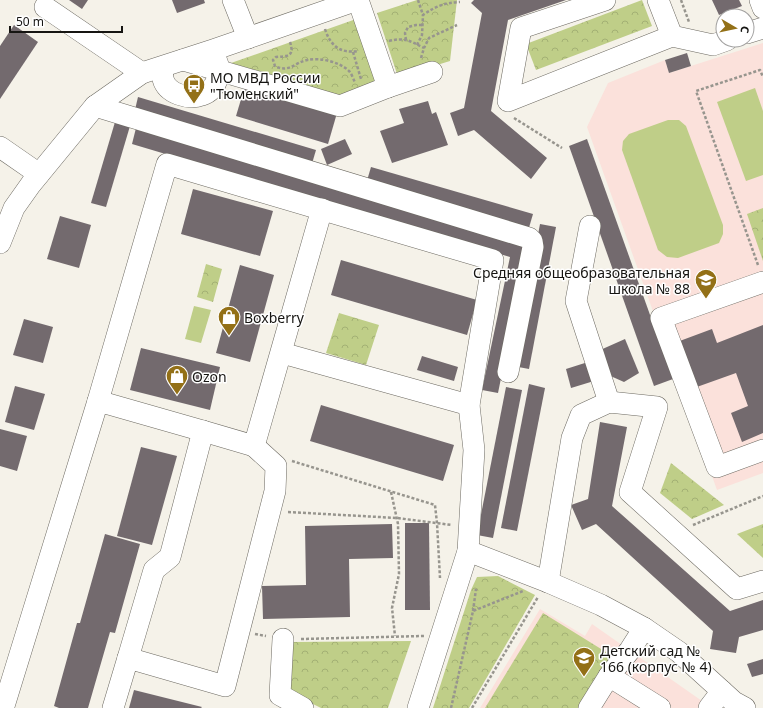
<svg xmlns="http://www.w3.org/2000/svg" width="763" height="708" viewBox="0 0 763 708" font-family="'Noto Sans',sans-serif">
<defs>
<pattern id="park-crowns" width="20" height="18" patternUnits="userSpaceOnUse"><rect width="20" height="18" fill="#bfce88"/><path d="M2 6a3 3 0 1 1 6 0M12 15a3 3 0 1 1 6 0" fill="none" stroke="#a3b074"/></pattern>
</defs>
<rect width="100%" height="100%" fill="#f5f2e9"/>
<g fill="#fbe1db">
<path d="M763 43V473L717 490 587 127 608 83 665 60 669 73Z"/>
<path d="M540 609 585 636 592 624 712 708H480Z"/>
</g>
<g fill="#bfce88">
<path d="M755 88 763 111V175L746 181 717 102Z"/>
<path d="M668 120H679L686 126 723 225V234L719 243 678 258 667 257 658 250 622 150 623 141 629 134Z"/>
<path d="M194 306 211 310 201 343 185 339Z"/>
</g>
<g fill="url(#park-crowns)">
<path d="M417 0H457L450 61 398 77 377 13Z"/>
<path d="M642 0 652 26 536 70 526 44Z"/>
<path d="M359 18 381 84 341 96 231 63Z"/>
<path d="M763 208V261L747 214Z"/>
<path d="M206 264 222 269 213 302 197 297Z"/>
<path d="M339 313 379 325 366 365 326 353Z"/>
<path d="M671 463 724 505 692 519 660 493Z"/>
<path d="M763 524V558L737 534Z"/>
<path d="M498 576 535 595 469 708H433L471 590 477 577Z"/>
<path d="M543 613 614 657 583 708H485Z"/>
<path d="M411 641 388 708H321L285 690 291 642Z"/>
</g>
<g fill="#736a6e">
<path d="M69 0H88L82 9Z"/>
<path d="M172 0H204L205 3 177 13Z"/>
<path d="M474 0H566L508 20 491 111 547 158 531 179 474 130 458 136 450 113 464 108 482 13 471 3Z"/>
<path d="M712 0H739L742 6 719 15Z"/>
<path d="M14 25 38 42 0 99V46Z"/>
<path d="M687 53 691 66 669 73 665 60Z"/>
<path d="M245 86 337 113 328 144 236 116Z"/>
<path d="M138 97 316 150 311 167 134 114Z"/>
<path d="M428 101 432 114 436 112 448 145 392 163 380 131 404 123 399 109Z"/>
<path d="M115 122 130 126 106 207 91 203Z"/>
<path d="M136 128 528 245 498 393 482 390 510 257 132 144Z"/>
<path d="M345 139 352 154 327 165 321 149Z"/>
<path d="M587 139 673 379 654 386 569 146Z"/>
<path d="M371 167 533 214 528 231 366 184Z"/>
<path d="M193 189 273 211 260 256 181 234Z"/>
<path d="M60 216 91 225 79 268 47 259Z"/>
<path d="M540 224 556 227 529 369 513 366Z"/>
<path d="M341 260 477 300 467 335 331 295Z"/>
<path d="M240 265 274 275 250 362 216 353Z"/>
<path d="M24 319 53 327 43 363 13 355Z"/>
<path d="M763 325V433L742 442 731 413 748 406 736 373 694 388 677 342 712 329 717 343Z"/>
<path d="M625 339 639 373 624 382 606 374 598 351Z"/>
<path d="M141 348 220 367 210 410 130 390Z"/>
<path d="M422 356 458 367 454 381 417 370Z"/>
<path d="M588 362 594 381 571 388 566 369Z"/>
<path d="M529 384 545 388 517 531 501 528Z"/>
<path d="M15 386 45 394 34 430 5 422Z"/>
<path d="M506 387 522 390 493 538 477 535Z"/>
<path d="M321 405 454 445 443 481 310 441Z"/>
<path d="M600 422 627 427 612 506 730 611 763 600V630L739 637 736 653 710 649 713 631 596 524 582 530 571 505 588 499Z"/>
<path d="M0 429 27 436 17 471 0 466Z"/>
<path d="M141 447 177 456 152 545 117 536Z"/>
<path d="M405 523H429L430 610H405Z"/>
<path d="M392 524 393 558 349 559 350 617 263 619 262 586 306 585 305 526Z"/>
<path d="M105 534 140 544 115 633 110 632 88 708H59L54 706 77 623H80Z"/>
<path d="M763 659V674L752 677 747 664Z"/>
<path d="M134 690 202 707 201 708H129Z"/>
</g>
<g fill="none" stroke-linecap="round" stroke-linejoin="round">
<g stroke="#6d6a62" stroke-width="22">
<g id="minor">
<path d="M233 0 248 38"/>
<path d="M358 0 388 87 432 72"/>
<path d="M605 0 521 28 508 101 672 36 713 45 727 40"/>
<path d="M658 0 672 36"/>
<path d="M760 0 763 8"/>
<path d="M45 7 142 73"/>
<path d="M747 33 763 28"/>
<path d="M183 60 340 106 388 87"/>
<path d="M163 67C163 70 162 76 163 79 167 94 189 100 202 95 217 90 222 72 216 59"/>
<path d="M95 106 529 238 532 241 533 247 508 372"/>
<path d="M0 147 39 174"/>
<path d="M590 226 576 301 609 402"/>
<path d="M0 243 14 208 31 184 95 106 142 73 213 50 357 0"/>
<path d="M763 282 661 318 717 467 763 450"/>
<path d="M282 353 469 405"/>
<path d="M98 401 167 164 493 260 469 405 474 450 468 551 418 708"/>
<path d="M468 551 548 582 601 605 644 628 679 652 734 702 745 708"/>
<path d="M548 582 572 438 581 415 609 402 657 407 630 492 737 589 763 581"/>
<path d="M283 639 280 695 303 708"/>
<path d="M128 658 154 570 170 557 203 431 254 446 322 209"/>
<path d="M609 676 630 650 644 628"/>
<path d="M4 706 98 401 203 431"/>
<path d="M113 708 128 658 225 686 275 491 276 466 254 446"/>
<path d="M589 708 609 676 660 708"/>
<path d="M709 708 722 691"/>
</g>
</g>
<g stroke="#97958e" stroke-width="2.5" stroke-dasharray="3 2" stroke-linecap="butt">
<path d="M418 0 423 15"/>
<path d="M681 0 689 22"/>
<path d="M325 29C330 45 340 54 358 51"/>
<path d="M406 40 405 33 408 27 416 25H422"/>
<path d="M389 41C405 37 410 41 424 48"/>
<path d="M290 42C295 57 287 56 276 57L273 60 275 66C289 73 294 63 307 60 319 57 340 62 349 71 352 74 353 79 355 82"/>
<path d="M417 45 422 35 423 15C436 6 444 3 460 2"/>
<path d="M353 52 361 79"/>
<path d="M421 58 424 48 429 38 457 25"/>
<path d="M514 118 562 148"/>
<path d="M758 265 696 91 760 70 763 77"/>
<path d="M292 461 435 505 437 523 440 578"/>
<path d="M391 492 398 524 399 574 392 608 395 636"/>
<path d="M288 512 397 518 452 525"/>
<path d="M693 525 763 496"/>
<path d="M473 611 476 589"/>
<path d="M255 634 266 636"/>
<path d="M301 639 424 636"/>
<path d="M451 708 473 611 523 591"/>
<path d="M472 708 538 597"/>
</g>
<use href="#minor" stroke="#fff" stroke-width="21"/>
</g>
<defs>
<g id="bus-pin" transform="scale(1.15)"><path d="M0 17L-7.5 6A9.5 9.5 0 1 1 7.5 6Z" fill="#937017" stroke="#fff"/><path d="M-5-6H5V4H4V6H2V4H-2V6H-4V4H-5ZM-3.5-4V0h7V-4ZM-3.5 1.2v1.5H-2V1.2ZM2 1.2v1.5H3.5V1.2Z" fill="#fff"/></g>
<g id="school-pin" transform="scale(1.15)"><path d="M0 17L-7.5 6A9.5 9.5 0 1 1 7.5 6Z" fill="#937017" stroke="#fff"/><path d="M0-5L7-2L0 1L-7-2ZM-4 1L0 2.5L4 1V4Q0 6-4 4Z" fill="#fff"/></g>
<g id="shop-pin" transform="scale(1.15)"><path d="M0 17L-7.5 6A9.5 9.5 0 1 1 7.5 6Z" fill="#937017" stroke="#fff"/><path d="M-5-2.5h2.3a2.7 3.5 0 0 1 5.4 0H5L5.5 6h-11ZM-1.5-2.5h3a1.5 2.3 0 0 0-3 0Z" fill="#fff"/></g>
</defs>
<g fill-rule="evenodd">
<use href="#bus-pin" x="194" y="85"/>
<use href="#school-pin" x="706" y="280"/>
<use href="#shop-pin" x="229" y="317"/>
<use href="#shop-pin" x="177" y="376"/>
<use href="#school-pin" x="584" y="658"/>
</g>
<g text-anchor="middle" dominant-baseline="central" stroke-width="3" stroke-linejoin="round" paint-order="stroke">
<g font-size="14" fill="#161512" stroke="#fff" text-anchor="start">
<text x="210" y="77">МО МВД России<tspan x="210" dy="16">"Тюменский"</tspan></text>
<text x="690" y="272" text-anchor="end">Средняя общеобразовательная<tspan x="690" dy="16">школа № 88</tspan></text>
<text x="244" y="317">Boxberry</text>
<text x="192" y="376">Ozon</text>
<text x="600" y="650">Детский сад №<tspan x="600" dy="16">166 (корпус № 4)</tspan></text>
</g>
</g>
<g transform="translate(735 28) rotate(99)"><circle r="19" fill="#ffffff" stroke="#a2a1a0"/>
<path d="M0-3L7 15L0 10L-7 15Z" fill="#937017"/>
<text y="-6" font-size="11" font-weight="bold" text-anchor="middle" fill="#161512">С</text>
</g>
<path d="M10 26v6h112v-6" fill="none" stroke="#161512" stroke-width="2"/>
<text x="16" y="26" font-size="12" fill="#161512" stroke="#ffffff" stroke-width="3" paint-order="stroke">50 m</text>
</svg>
